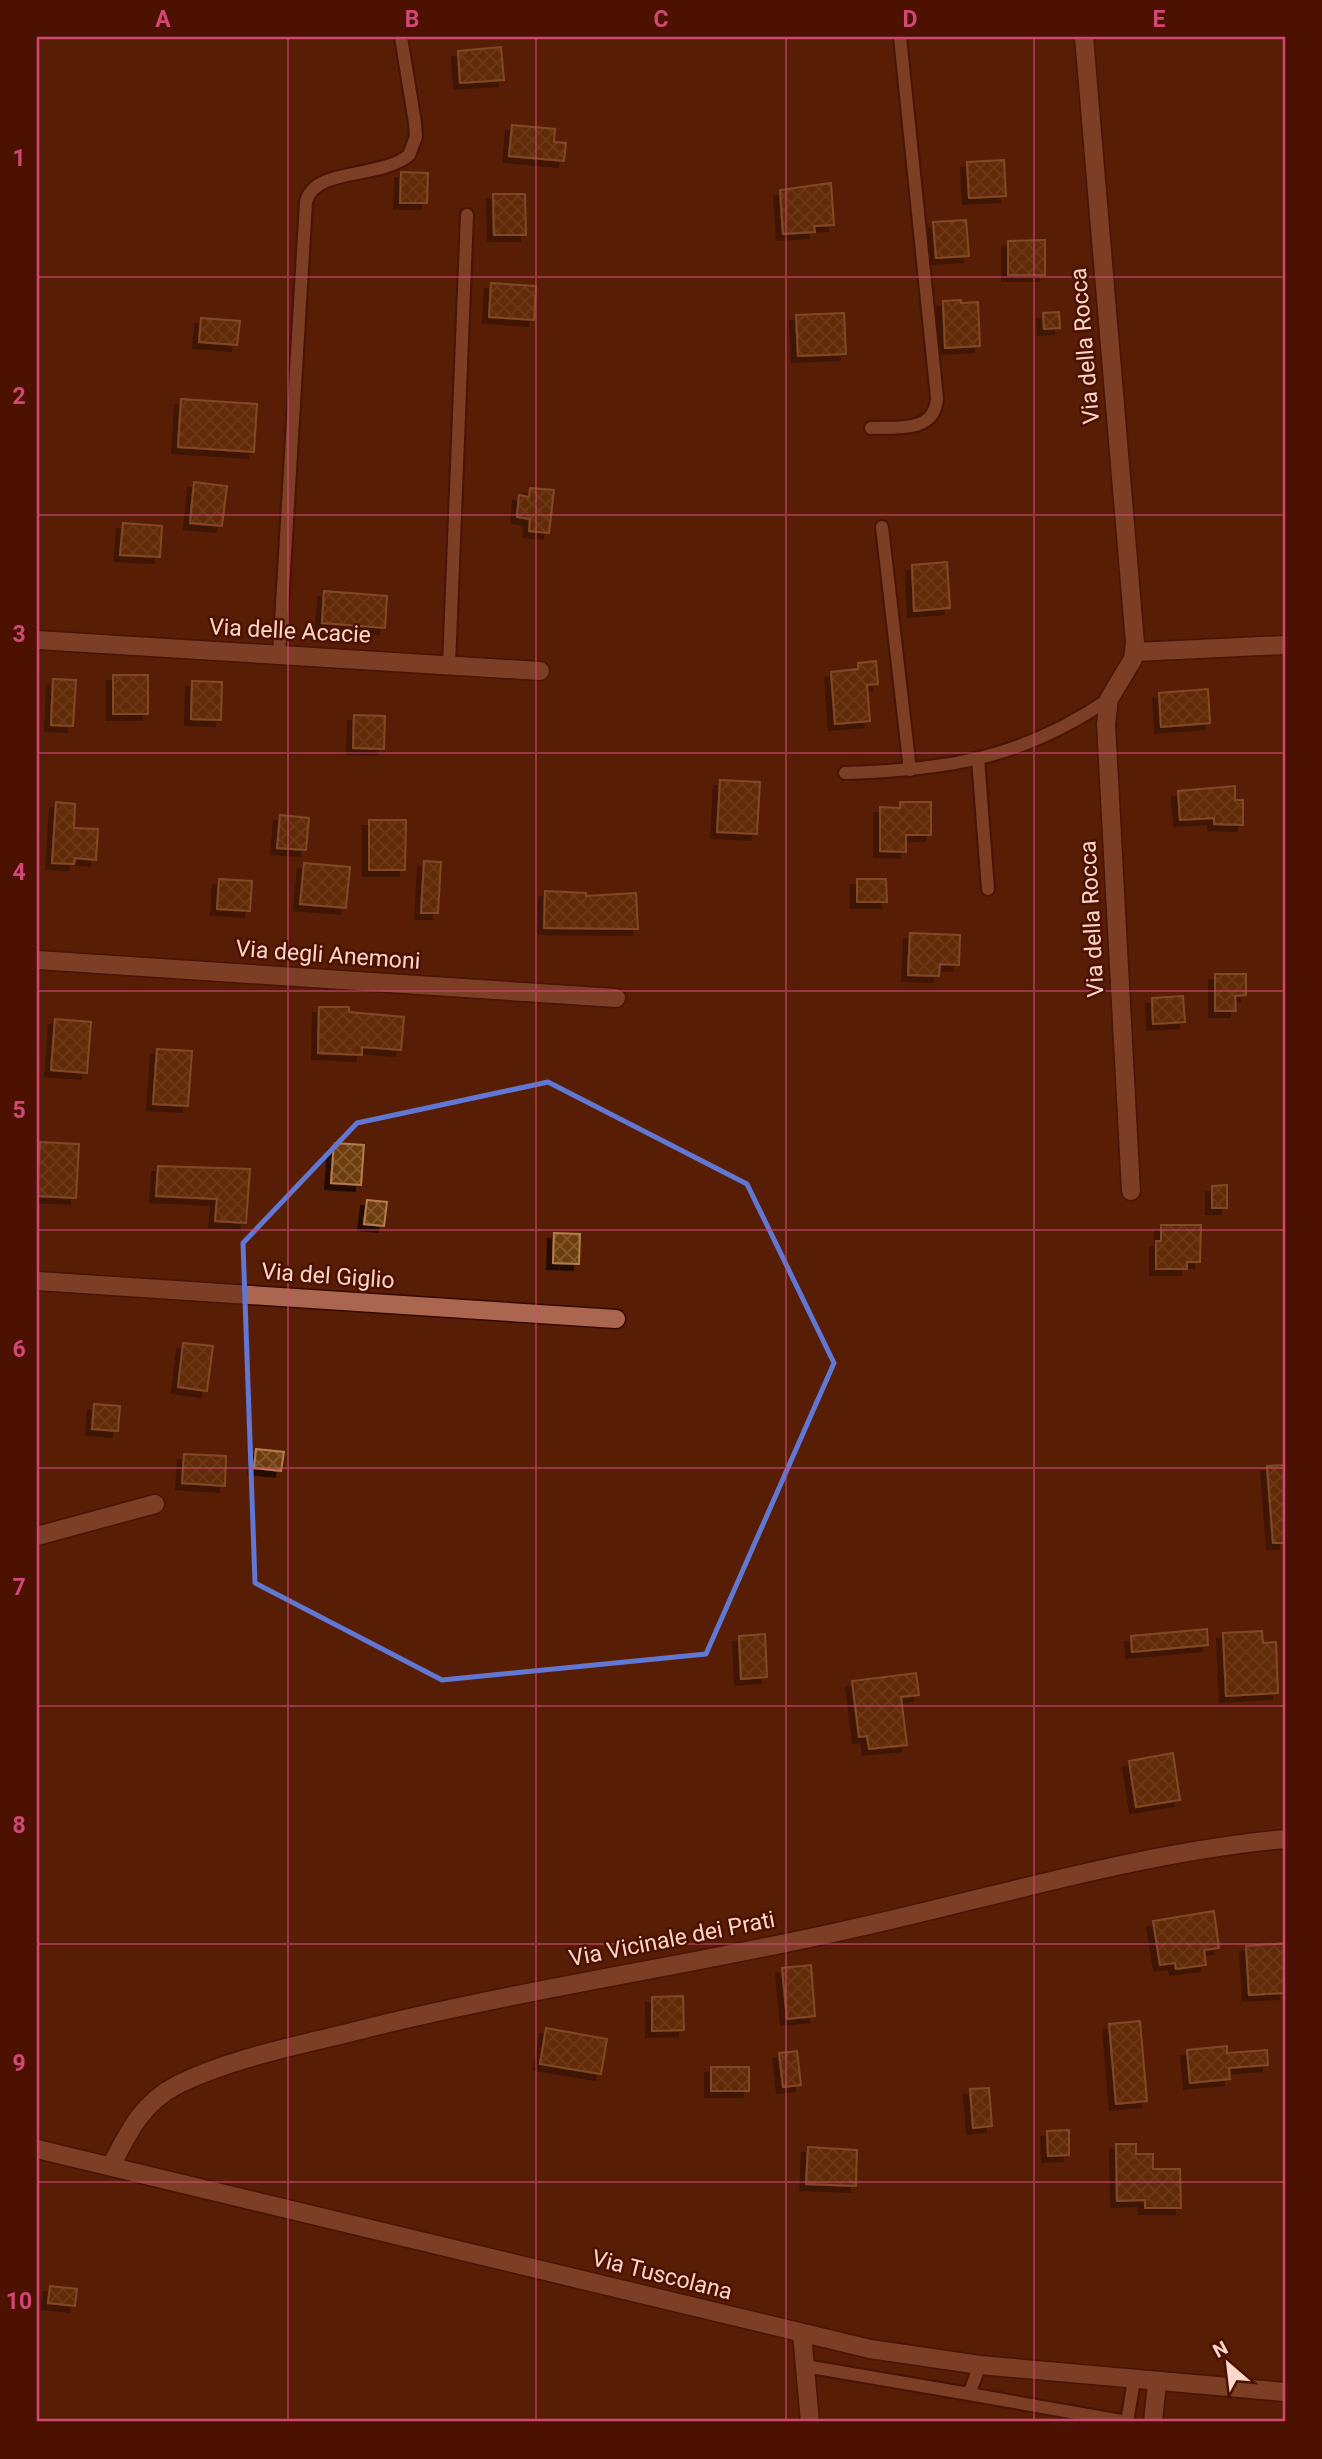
<svg xmlns="http://www.w3.org/2000/svg" width="1322" height="2459" viewBox="0 0 1322 2459" font-family="Roboto,sans-serif">
<defs>
<pattern id="building-cross-hatch" width="8" height="8" patternUnits="userSpaceOnUse" patternTransform="scale(1.75)"><rect width="8" height="8" fill="#6e3e0d"/><path d="M0 0l8 8M0 8l8-8" fill="none" stroke="#84592f"/></pattern>
<filter id="shadow"><feDropShadow dx="-6" dy="6" stdDeviation="0" flood-color="#0009"/></filter>
</defs>
<rect width="100%" height="100%" fill="#581d05"/>
<g fill="url(#building-cross-hatch)" stroke="#b57d4f" stroke-width="2" filter="url(#shadow)">
<path d="M501 47 504 80 460 83 458 51Z"/>
<path d="M512 125 555 129 554 142 566 143 564 161 509 156Z"/>
<path d="M1004 160 1006 196 969 198 967 162Z"/>
<path d="M401 172 428 173 427 203H400Z"/>
<path d="M831 183 834 225 814 226 815 232 783 234 780 190Z"/>
<path d="M493 194H525L526 235H494Z"/>
<path d="M966 220 969 256 936 258 933 222Z"/>
<path d="M1045 240V275H1008V241Z"/>
<path d="M491 283 536 286 534 320 489 317Z"/>
<path d="M961 300V303L978 302 980 346 945 348 943 301Z"/>
<path d="M1059 312 1060 328 1044 329 1043 313Z"/>
<path d="M844 313 846 354 798 356 796 315Z"/>
<path d="M201 318 240 321 237 345 199 342Z"/>
<path d="M181 399 257 404 254 452 178 447Z"/>
<path d="M194 482 227 486 222 526 190 523Z"/>
<path d="M530 488 554 490 549 533 529 531 530 519 517 517 519 495 529 497Z"/>
<path d="M123 523 162 526 160 557 120 555Z"/>
<path d="M947 562 950 608 914 611 912 565Z"/>
<path d="M324 591 387 596 385 628 322 623Z"/>
<path d="M876 661 878 684 867 685 870 721 835 724 831 672 858 669V663Z"/>
<rect x="113" y="675" width="35" height="39"/>
<path d="M53 679 76 680 73 726 51 725Z"/>
<path d="M192 681 222 682 221 720 191 719Z"/>
<path d="M1208 689 1210 723 1161 727 1159 693Z"/>
<path d="M354 715 385 716 384 749 353 748Z"/>
<path d="M720 780 760 782 757 834 717 832Z"/>
<path d="M1235 786V800H1243V825L1214 824V818L1180 820 1178 791Z"/>
<path d="M56 802 75 804 74 828 98 829 96 860 75 858 74 864 52 863Z"/>
<path d="M900 802H931V835H906V852L880 851V807L900 808Z"/>
<path d="M280 815 309 818 306 850 277 848Z"/>
<path d="M369 820H406L405 870H369Z"/>
<path d="M424 861 441 862 438 913H421Z"/>
<path d="M304 863 350 867 346 908 300 904Z"/>
<path d="M219 879 252 881 250 911 217 909Z"/>
<path d="M857 879H886L887 902H857Z"/>
<path d="M545 891 586 893V896L636 893 638 929 544 928Z"/>
<path d="M910 933 960 935 959 965 940 964 939 976 908 975Z"/>
<path d="M1215 974H1246V995L1235 996 1236 1011H1215Z"/>
<path d="M1183 996 1185 1022 1153 1024 1152 998Z"/>
<path d="M319 1007H349V1012L404 1017 401 1050 362 1047V1055L318 1053Z"/>
<path d="M55 1019 91 1022 87 1073 51 1070Z"/>
<path d="M157 1049 192 1051 188 1106 153 1104Z"/>
<path d="M40 1142 79 1144 76 1198 37 1196Z"/>
<path d="M334 1143 364 1145 361 1185 331 1183Z"/>
<path d="M158 1166 250 1169 246 1223 215 1221 217 1199 156 1196Z"/>
<path d="M1227 1185V1208H1212V1186Z"/>
<path d="M367 1200 387 1202 384 1226 364 1224Z"/>
<path d="M1161 1225H1201L1200 1262H1187V1269H1156V1241H1161Z"/>
<path d="M554 1233 580 1234 579 1264 553 1263Z"/>
<path d="M183 1343 213 1346 207 1391 178 1387Z"/>
<path d="M94 1404 120 1406 118 1431 92 1429Z"/>
<path d="M256 1449 284 1452 281 1471 254 1468Z"/>
<path d="M184 1454 226 1456 225 1486 182 1483Z"/>
<path d="M1285 1465V1543H1273L1267 1466Z"/>
<path d="M1207 1629 1208 1645 1132 1652 1131 1636Z"/>
<path d="M1262 1631 1263 1643 1276 1642 1278 1693 1226 1696 1223 1633Z"/>
<path d="M765 1634 767 1677 741 1679 739 1636Z"/>
<path d="M916 1673 919 1695 901 1697 907 1745 869 1749 867 1736 859 1737 852 1681Z"/>
<path d="M1173 1753 1180 1800 1136 1807 1129 1761Z"/>
<path d="M1214 1911 1219 1948 1204 1950 1206 1965 1176 1969 1175 1963 1160 1965 1153 1921Z"/>
<path d="M1285 1943V1993L1249 1995 1246 1946Z"/>
<path d="M811 1965 815 2016 787 2019 782 1968Z"/>
<path d="M683 1996 684 2030 652 2031V1997Z"/>
<path d="M1140 2021 1147 2101 1116 2104 1109 2024Z"/>
<path d="M546 2028 607 2039 601 2074 540 2064Z"/>
<path d="M1227 2046V2053L1267 2050 1268 2065 1229 2068 1230 2079 1190 2083 1187 2050Z"/>
<path d="M797 2051 801 2085 783 2087 779 2053Z"/>
<rect x="711" y="2067" width="38" height="24"/>
<path d="M989 2088 992 2126 973 2128 970 2089Z"/>
<path d="M1069 2130V2155L1048 2156 1047 2131Z"/>
<path d="M1116 2144H1136V2154H1153V2169H1180L1181 2208H1145V2200L1117 2201Z"/>
<path d="M808 2147 857 2150 856 2186 806 2184Z"/>
<path d="M50 2286 77 2289 75 2306 48 2303Z"/>
</g>
<g fill="none" stroke-linecap="round" stroke-linejoin="round">
<g stroke="#350900" stroke-width="16">
<g id="service">
<path d="M871 428C897 427 935 433 937 398L900 37"/>
<path d="M882 527 910 770"/>
<path d="M279 655 306 202C314 167 381 179 409 155L416 137 415 123 401 37"/>
<path d="M449 665 467 215"/>
<path d="M978 759 988 889"/>
<path d="M845 773C948 770 1023 758 1109 699"/>
<path d="M805 2366 969 2394 980 2365"/>
<path d="M969 2394 1127 2422 1134 2380"/>
</g>
</g>
<g stroke="#350900" stroke-width="21">
<g id="minor">
<path d="M1084 37 1135 643 1133 659 1109 699 1106 724 1131 1191"/>
<path d="M37 640 540 671"/>
<path d="M1135 652 1285 645"/>
<path d="M37 960 616 998"/>
<path d="M37 1281 616 1319"/>
<path d="M37 1536 155 1504"/>
<path d="M111 2166C128 2133 142 2103 177 2085 231 2058 297 2046 356 2031 514 1991 674 1968 833 1933 983 1901 1132 1853 1285 1839"/>
<path d="M802 2334 810 2422"/>
<path d="M1153 2422 1157 2383"/>
</g>
</g>
<g stroke="#350900" stroke-width="21">
<path id="secondary" d="M37 2149 870 2349 980 2365 1285 2392"/>
</g>
<use href="#service" stroke="#aa664f" stroke-width="12"/>
<use href="#minor" stroke="#aa664f" stroke-width="18"/>
<use href="#secondary" stroke="#aa664f" stroke-width="18"/>
</g>
<path d="M0 0H1322V2459H0ZM548 1082 747 1184 834 1363 706 1654 442 1680 255 1583 243 1243 357 1123Z" fill="#581d05" fill-opacity=".55" fill-rule="evenodd"/>
<path fill="none" stroke="#6077d4" stroke-width="5" stroke-linejoin="round" d="M548 1082 747 1184 834 1363 706 1654 442 1680 255 1583 243 1243 357 1123Z"/>
<path fill="none" stroke="#d14877" stroke-width="2" stroke-opacity="0.55" d="M288 37V2422M536 37V2422M786 37V2422M1034 37V2422M37 277H1285M37 515H1285M37 753H1285M37 991H1285M37 1230H1285M37 1468H1285M37 1706H1285M37 1944H1285M37 2182H1285"/>
<g text-anchor="middle" dominant-baseline="central" stroke-width="5" stroke-linejoin="round" paint-order="stroke">
<g font-size="23" fill="#fed7ca" stroke="#4c1100">
<text transform="translate(1085 346) rotate(-95)">Via della Rocca</text>
<text transform="translate(290 631) rotate(3)">Via delle Acacie</text>
<text transform="translate(1092 919) rotate(-93)">Via della Rocca</text>
<text transform="translate(328 955) rotate(4)">Via degli Anemoni</text>
<text transform="translate(328 1276) rotate(4)">Via del Giglio</text>
<text transform="translate(672 1939) rotate(-11)">Via Vicinale dei Prati</text>
<text transform="translate(662 2275) rotate(14)">Via Tuscolana</text>
</g>
</g>
<rect width="1322" height="2459" fill="none" stroke="#4c1100" stroke-width="77"/>
<g transform="translate(1228 2364) rotate(332)" stroke="#4c1100" stroke-width="5" paint-order="stroke">
<path d="M0-5L12 26L0 18L-12 26Z" fill="#fed7ca"/>
<text y="-10" font-size="19" font-weight="bold" text-anchor="middle" fill="#fed7ca">N</text>
</g>
<rect x="38" y="38" width="1246" height="2382" fill="none" stroke="#d14877" stroke-width="2.5"/>
<g font-size="23" text-anchor="middle" font-weight="bold" fill="#d14877">
<text x="163" y="27">A</text>
<text x="412" y="27">B</text>
<text x="661" y="27">C</text>
<text x="910" y="27">D</text>
<text x="1159" y="27">E</text>
<text x="19" y="166">1</text>
<text x="19" y="404">2</text>
<text x="19" y="642">3</text>
<text x="19" y="880">4</text>
<text x="19" y="1118">5</text>
<text x="19" y="1357">6</text>
<text x="19" y="1595">7</text>
<text x="19" y="1833">8</text>
<text x="19" y="2071">9</text>
<text x="19" y="2309">10</text>
</g>
</svg>
